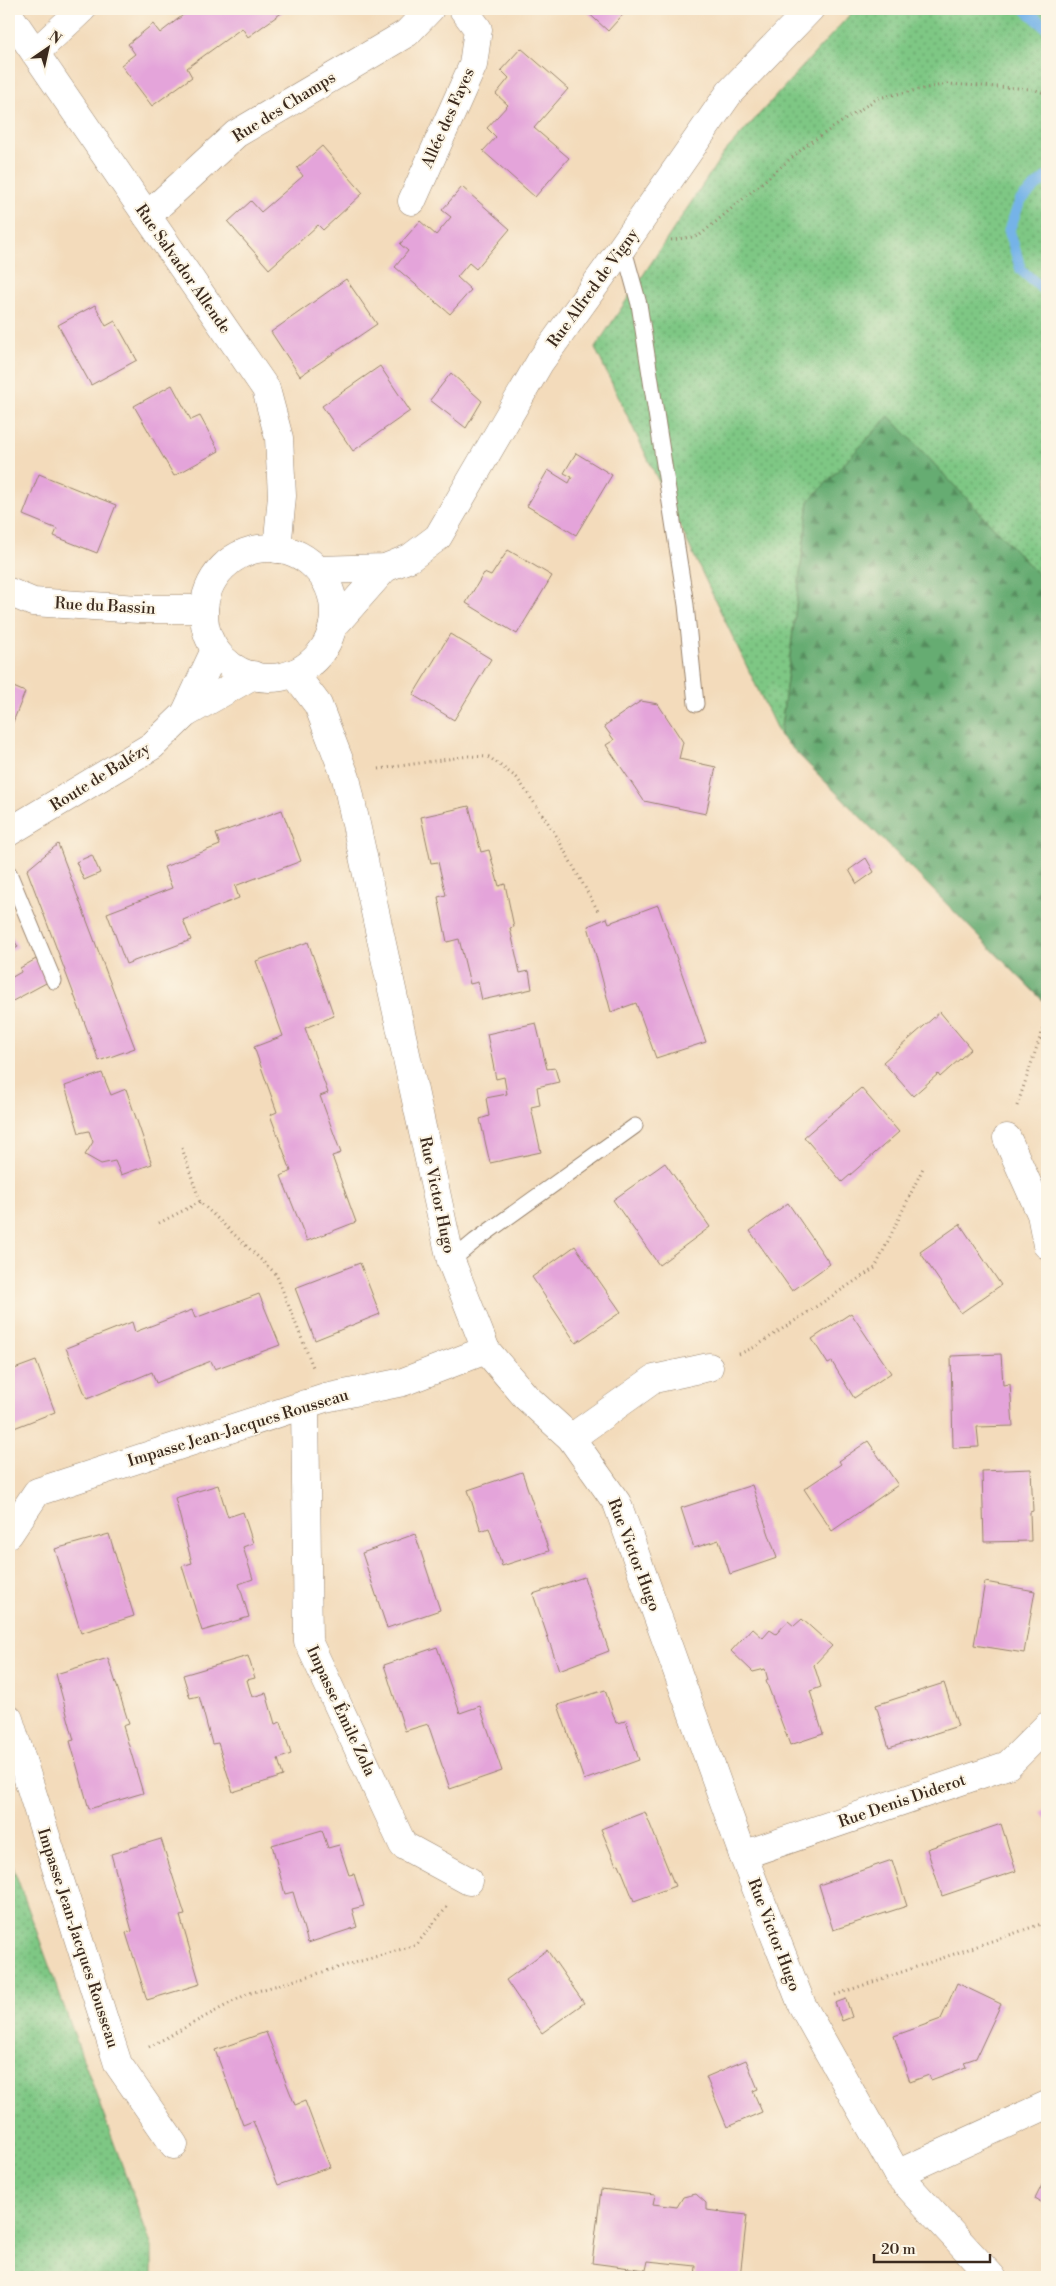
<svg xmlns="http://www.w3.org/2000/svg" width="1056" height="2286" viewBox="0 0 1056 2286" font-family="'Libre Bodoni',serif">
<defs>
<pattern id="grass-dots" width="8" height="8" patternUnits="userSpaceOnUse" patternTransform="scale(1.25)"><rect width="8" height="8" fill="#7ec784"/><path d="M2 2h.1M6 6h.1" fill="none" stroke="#68a26b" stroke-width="1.8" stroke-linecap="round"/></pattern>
<pattern id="forest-firs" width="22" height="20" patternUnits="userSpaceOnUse" patternTransform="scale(1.25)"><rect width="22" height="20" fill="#66ac72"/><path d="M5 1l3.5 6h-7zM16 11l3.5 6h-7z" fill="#558c5d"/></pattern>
</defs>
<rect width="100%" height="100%" fill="#fcf5e5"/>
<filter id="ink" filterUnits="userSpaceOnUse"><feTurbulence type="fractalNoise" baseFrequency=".02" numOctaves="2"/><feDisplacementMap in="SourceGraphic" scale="10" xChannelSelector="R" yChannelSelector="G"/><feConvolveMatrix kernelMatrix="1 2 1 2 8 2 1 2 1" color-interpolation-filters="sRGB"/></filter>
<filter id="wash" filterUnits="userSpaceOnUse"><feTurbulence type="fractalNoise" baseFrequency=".0096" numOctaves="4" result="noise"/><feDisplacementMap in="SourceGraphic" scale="20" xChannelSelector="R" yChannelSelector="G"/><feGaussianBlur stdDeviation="1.12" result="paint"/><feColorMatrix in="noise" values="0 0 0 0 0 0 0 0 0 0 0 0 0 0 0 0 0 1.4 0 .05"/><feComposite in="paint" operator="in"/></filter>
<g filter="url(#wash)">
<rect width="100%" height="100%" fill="#f3dbbb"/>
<g fill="url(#grass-dots)" stroke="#5c7851">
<path d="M855 9H1047V584L889 417 809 501 780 736 595 348 723 154Z"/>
<path d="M9 1856 152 2247V2277H9Z"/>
</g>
<path fill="url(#forest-firs)" stroke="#506b48" d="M889 416 1047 584V1005L780 736 809 501Z"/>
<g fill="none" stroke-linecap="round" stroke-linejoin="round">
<g stroke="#74b3e8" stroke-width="11">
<path d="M1025 9 1047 28"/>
<path d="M1047 176 1020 201 1009 230 1021 270 1047 293"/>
</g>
</g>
<g id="blocks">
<g fill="#e4a4da">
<path d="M185 9H287L248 37 242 28 187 68 192 77 152 106 121 65 135 54 128 44 153 24 160 33 187 12Z"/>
<path d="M584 9H628L608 31Z"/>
<path d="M521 48 568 89 534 128 569 158 535 197 483 151 496 137 487 128 508 105 496 94 509 78 501 70Z"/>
<path d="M322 146 363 193 323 230 318 225 269 269 228 222 251 201 261 212 303 176 297 168Z"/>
<path d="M462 187 510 229 476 269 469 263 457 277 471 290 450 314 395 267 408 251 400 244 420 221 436 235 451 217 442 210Z"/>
<path d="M346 279 377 324 300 376 271 332Z"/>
<path d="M95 305 106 326 115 321 137 360 91 385 58 325Z"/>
<path d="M380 366 410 411 353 451 322 406Z"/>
<path d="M451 373 482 401 466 428 430 400Z"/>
<path d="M172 385 191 420 200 416 219 451 174 476 134 406Z"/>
<path d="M576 453 612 475 576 535 527 506 548 470 569 483 572 477 564 473Z"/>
<path d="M39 474 116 505 97 553 54 536 57 529 23 515Z"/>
<path d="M508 550 552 576 517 634 466 603 484 573 491 576Z"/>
<path d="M450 634 491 659 454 720 413 695Z"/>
<path d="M9 685 25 692 9 732Z"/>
<path d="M641 701 658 704 683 742 679 759 716 767 706 814 644 801 606 745 614 740 604 726Z"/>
<path d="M469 806 481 852 489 850 499 886 505 884 514 927 510 928 520 973 529 971 532 989 482 1000 478 982 470 984 459 939 447 942 438 897 446 895 438 862 431 863 421 817Z"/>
<path d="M282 810 301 861 235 886 239 898 183 920 191 940 126 964 107 913 172 888 164 867 220 845 216 834Z"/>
<path d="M58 844 135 1048 99 1061 27 870Z"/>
<path d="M92 855 100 873 84 880 76 862Z"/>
<path d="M866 858 874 872 857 884 849 870Z"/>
<path d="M658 905 706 1042 656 1058 636 1003 611 1012 588 926 607 918 609 923Z"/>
<path d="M10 933 18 947 9 952V934Z"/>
<path d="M308 942 334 1016 305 1028 328 1093 320 1096 341 1153 332 1156 356 1222 307 1241 281 1176 291 1171 270 1115 277 1112 254 1047 283 1036 256 961Z"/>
<path d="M36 959 48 982 9 1003V979L21 972 20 968Z"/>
<path d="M940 1012 971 1049 940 1077 938 1074 913 1096 883 1062Z"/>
<path d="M536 1023 547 1069 555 1068 559 1082 537 1087 540 1105 531 1107 541 1152 490 1163 480 1119 489 1116 486 1098 507 1094 504 1077 496 1079 487 1034Z"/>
<path d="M102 1073 111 1095 126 1089 152 1164 121 1175 115 1161 101 1164 85 1155 93 1142 89 1131 79 1133 65 1086Z"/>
<path d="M861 1088 899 1132 842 1182 804 1137Z"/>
<path d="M665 1163 710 1227 659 1265 613 1200Z"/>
<path d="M788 1203 830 1264 792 1291 750 1231Z"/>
<path d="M960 1224 1001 1285 961 1313 920 1252Z"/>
<path d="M575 1246 621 1312 576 1343 532 1277Z"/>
<path d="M360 1263 380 1314 315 1340 295 1288Z"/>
<path d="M259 1294 280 1345 215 1369 211 1361 156 1383 152 1372 87 1399 66 1348 132 1322 135 1332 192 1310 195 1318Z"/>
<path d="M851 1313 891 1373 854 1398 832 1362 828 1364 812 1339Z"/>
<path d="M1001 1354 1003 1385 1010 1384 1013 1426 977 1427 979 1447 953 1448 951 1356Z"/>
<path d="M36 1361 55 1412 9 1430V1371Z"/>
<path d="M868 1441 898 1485 832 1531 804 1489 841 1464 839 1461Z"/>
<path d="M1031 1469 1033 1511 1030 1512 1031 1541 984 1542 982 1471Z"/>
<path d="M522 1472 549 1551 502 1566 489 1528 481 1531 468 1490Z"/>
<path d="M218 1485 228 1517 243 1512 253 1543 243 1547 253 1579 239 1584 249 1617 202 1631 182 1566 192 1563 175 1498Z"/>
<path d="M752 1485 777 1558 730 1574 719 1540 694 1548 681 1508Z"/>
<path d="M109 1534 134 1616 81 1633 55 1549Z"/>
<path d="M415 1534 440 1610 387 1628 362 1553Z"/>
<path d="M584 1577 609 1651 559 1670 533 1594Z"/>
<path d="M985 1582 1035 1591 1024 1653 974 1645Z"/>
<path d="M802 1619 832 1646 814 1665 821 1687 810 1691 823 1734 790 1745 766 1681 768 1680 765 1669 753 1672 731 1651 752 1628 763 1638 770 1630 776 1634 788 1621 794 1626Z"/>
<path d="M437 1647 460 1713 480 1706 502 1771 450 1789 428 1724 405 1731 384 1665Z"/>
<path d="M248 1656 255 1678 247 1680 252 1697 266 1693 275 1724 281 1722 291 1754 278 1759 283 1776 233 1792 218 1743 212 1744 199 1696 190 1698 183 1675Z"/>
<path d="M108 1658 129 1724 123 1726 143 1793 89 1809 70 1741 74 1740 56 1674Z"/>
<path d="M944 1683 958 1726 889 1748 876 1705Z"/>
<path d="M605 1690 616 1723 626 1721 639 1760 584 1780 558 1705Z"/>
<path d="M1047 1807V1820L1041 1812Z"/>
<path d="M645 1812 675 1886 634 1901 619 1864 616 1865 601 1829Z"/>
<path d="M1001 1824 1016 1871 942 1896 927 1849Z"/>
<path d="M322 1830 328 1848 339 1845 349 1875 354 1874 364 1906 352 1909 357 1927 308 1943 293 1892 285 1894 272 1845Z"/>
<path d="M161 1839 185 1915 180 1916 200 1984 147 2000 126 1933 132 1931 111 1854Z"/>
<path d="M892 1860 907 1906 833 1930 819 1885Z"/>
<path d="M547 1950 584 2003 542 2033 506 1980Z"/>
<path d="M957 1983 1001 2004 976 2058 964 2062 966 2067 931 2080 929 2075 910 2082 894 2036 941 2019Z"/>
<path d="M846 1999 852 2017 842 2021 835 2003Z"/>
<path d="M266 2032 295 2105 305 2101 330 2167 278 2185 253 2121 243 2125 215 2050Z"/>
<path d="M746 2060 758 2089 753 2091 762 2112 727 2127 706 2077Z"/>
<path d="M1047 2175V2206L1035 2199Z"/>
<path d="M601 2189 655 2195 653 2204 677 2207 683 2197 696 2194 706 2203V2210L747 2215 740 2277H695L696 2266 648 2261 646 2270 592 2263Z"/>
</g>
</g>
</g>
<g filter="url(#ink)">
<use href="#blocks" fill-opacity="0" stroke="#97826c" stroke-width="1"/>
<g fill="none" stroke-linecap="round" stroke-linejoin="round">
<g stroke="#97826c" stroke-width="17">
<g id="service">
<path d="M623 246 639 304 686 605 696 704"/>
<path d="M9 873 54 981"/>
<path d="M451 1261 475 1241 635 1126"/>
</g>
</g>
<g stroke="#97826c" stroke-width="29">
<g id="minor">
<path d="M9 15 266 389 279 438 282 496 277 549"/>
<path d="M36 52 82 9"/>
<path d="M412 201 473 65 478 29 463 9"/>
<path d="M147 216 236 134 407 33 430 9"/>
<path d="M9 592 33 602 138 609H204"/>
<path d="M294 673 318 705 346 778 451 1261 486 1350 526 1397 571 1438 617 1503 743 1855 802 2005 897 2174 992 2277"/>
<path d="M1007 1138 1041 1214 1047 1245"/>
<path d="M305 1404 308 1641 403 1845 469 1881"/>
<path d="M571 1438 654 1379 709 1367"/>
<path d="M9 1534 37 1492 325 1398 403 1382 486 1350"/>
<path d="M9 1719 118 2064 174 2145"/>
<path d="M743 1855 1008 1765 1047 1726"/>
<path d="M897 2174 1047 2105"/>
</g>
</g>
<g stroke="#97826c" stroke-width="29">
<g id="tertiary">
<path d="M318 570 385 568 410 558 438 537 540 362 623 246 730 92 810 9"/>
<path d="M332 628 385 568"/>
</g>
</g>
<g stroke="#97826c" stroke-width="29">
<g id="secondary">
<circle cx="269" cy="613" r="65"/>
<path d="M185 714 215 650"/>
<path d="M9 832 152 746 185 714 253 675"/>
</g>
</g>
<g stroke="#97826c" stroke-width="3" stroke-dasharray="1 4" stroke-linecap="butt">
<path d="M671 240 699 236 808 144 878 98 947 84 1033 89 1047 94"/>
<path d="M379 769 469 756 489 757 517 778 553 830 598 911"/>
<path d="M1017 1106 1047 1017"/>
<path d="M182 1148 200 1202 276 1274 313 1367"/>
<path d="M159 1223 200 1202"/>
<path d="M739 1354 755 1347 875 1268 924 1166"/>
<path d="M835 1995 1047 1922"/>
<path d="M149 2047 247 1994 416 1945 447 1907"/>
</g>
<use href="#service" stroke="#fff" stroke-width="15"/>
<use href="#minor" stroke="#fff" stroke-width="28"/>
<use href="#tertiary" stroke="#fff" stroke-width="28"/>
<use href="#secondary" stroke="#fff" stroke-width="28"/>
</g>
</g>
<g text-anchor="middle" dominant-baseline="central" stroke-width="4" stroke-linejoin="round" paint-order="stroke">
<g font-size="16" fill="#3b2a1e" stroke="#fcf5e5">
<text transform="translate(284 107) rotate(-32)">Rue des Champs</text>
<text transform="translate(448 118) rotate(-66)">Allée des Fayes</text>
<text transform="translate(183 269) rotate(55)">Rue Salvador Allende</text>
<text transform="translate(593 288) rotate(-54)">Rue Alfred de Vigny</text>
<text transform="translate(105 606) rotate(3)">Rue du Bassin</text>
<text transform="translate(100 777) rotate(-32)">Route de Balézy</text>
<text transform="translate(437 1195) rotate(78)">Rue Victor Hugo</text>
<text transform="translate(238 1428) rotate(-17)">Impasse Jean-Jacques Rousseau</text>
<text transform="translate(634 1555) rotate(69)">Rue Victor Hugo</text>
<text transform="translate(341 1711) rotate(65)">Impasse Émile Zola</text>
<text transform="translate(902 1801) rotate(-19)">Rue Denis Diderot</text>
<text transform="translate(774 1935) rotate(69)">Rue Victor Hugo</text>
<text transform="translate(78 1938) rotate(72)">Impasse Jean-Jacques Rousseau</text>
</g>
</g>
<rect width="1056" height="2286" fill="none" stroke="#fcf5e5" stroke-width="30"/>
<g transform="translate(48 48) rotate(34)" stroke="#fcf5e5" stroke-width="4" paint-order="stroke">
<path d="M0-4L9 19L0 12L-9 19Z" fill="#3b2a1e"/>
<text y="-8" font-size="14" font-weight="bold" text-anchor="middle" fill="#3b2a1e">N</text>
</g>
<path d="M874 2254v8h116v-8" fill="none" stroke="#3b2a1e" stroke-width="2.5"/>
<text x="881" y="2254" font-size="15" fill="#3b2a1e" stroke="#fcf5e5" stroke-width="4" paint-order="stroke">20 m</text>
</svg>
